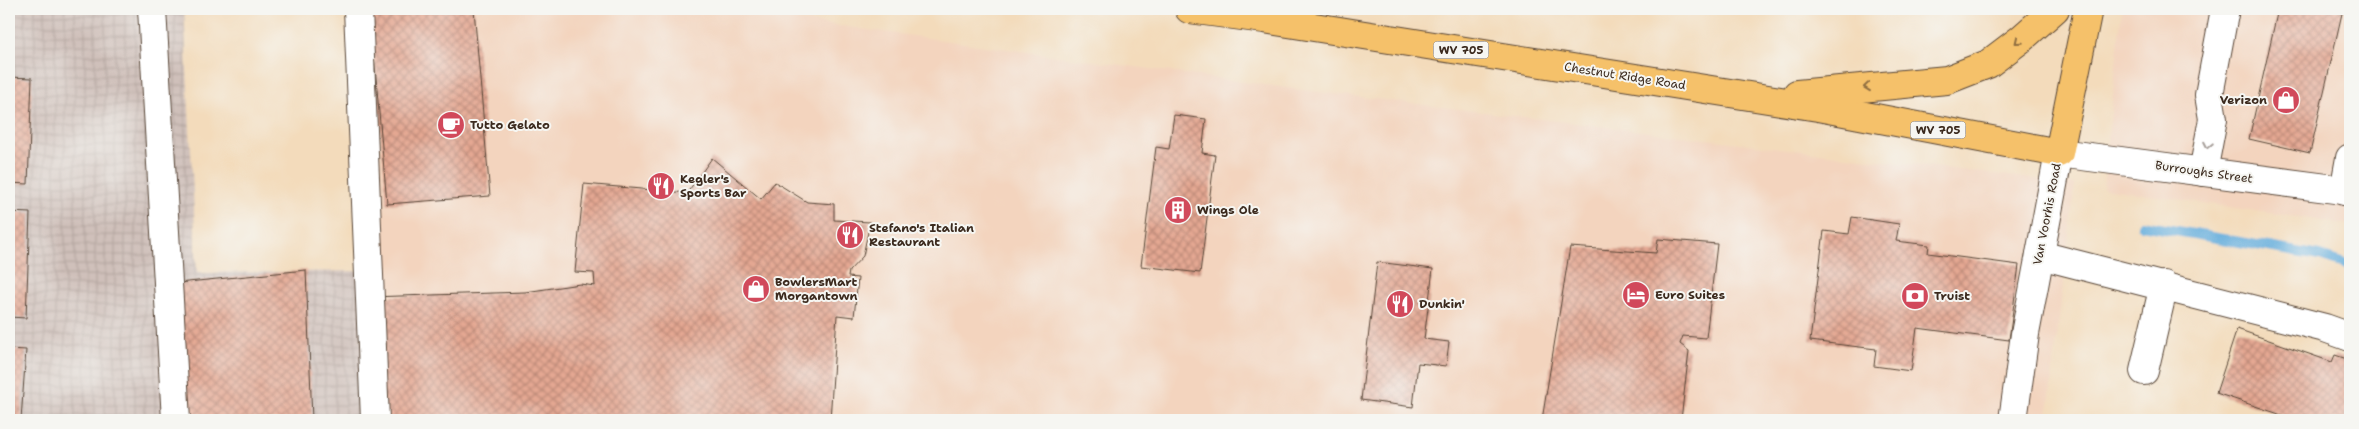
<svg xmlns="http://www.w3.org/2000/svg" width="2359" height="429" viewBox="0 0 2359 429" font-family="'Shantell Sans',sans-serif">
<defs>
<pattern id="industrial-grid" width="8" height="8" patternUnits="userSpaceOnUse" patternTransform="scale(1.25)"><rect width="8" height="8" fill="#cfc0ba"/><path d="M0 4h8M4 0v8" fill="none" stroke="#b3a59f"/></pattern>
<pattern id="building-cross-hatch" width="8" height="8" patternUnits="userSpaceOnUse" patternTransform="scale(1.25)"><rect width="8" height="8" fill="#e4a792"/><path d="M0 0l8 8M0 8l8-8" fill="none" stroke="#ba8877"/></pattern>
</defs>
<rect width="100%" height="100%" fill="#f6f6f2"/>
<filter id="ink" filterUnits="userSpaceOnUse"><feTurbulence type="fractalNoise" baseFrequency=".02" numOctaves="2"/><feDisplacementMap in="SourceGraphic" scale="10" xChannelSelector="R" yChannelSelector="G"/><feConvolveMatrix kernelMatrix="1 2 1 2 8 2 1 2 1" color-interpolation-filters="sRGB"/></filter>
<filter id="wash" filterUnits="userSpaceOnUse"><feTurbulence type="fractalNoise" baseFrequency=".0096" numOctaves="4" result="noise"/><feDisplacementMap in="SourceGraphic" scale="20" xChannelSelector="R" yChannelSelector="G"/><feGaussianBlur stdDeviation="1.12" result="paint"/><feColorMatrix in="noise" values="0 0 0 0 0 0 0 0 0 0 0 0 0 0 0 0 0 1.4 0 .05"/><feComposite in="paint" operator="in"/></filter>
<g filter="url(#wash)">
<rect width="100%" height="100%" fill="#f3dbbb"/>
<g fill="#f3d4be">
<path d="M369 9H718L1294 89 2075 184 2047 420H387Z"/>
<path d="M2122 9H2350V225L2103 188Z"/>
</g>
<path fill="url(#industrial-grid)" d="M9 9H184L197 273 362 271 369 420H9Z"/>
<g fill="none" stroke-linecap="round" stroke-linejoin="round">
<path stroke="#65addc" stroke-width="10" d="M2142 225 2320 256 2350 266"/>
</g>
<g id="blocks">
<g fill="url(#building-cross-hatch)">
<path d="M370 9H474L490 196 387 204Z"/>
<path d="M2278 9H2343L2310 153 2249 139Z"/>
<path d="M9 77 32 78 28 184 9 183Z"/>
<path d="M1174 115 1206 119 1202 153 1215 155 1200 273 1141 266 1156 147 1169 149Z"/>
<path d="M712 158 761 199 775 182 807 202 834 204V220L870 222 863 256 849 271 848 277 858 278 854 317 837 315 830 420H386L369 297 525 292 580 284 595 286 594 273 575 272 584 184 687 193Z"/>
<path d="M9 212 30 213 26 318 9 317Z"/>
<path d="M1852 217 1899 224 1896 241 1929 245 1928 253 2019 265 2009 340 1917 328 1911 371 1874 366 1876 349 1810 341 1824 231 1849 234Z"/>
<path d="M1658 239 1717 244 1706 338 1683 336 1680 344 1689 351 1681 420H1542L1570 247 1656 253Z"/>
<path d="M1377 262 1433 269 1424 339 1449 342 1446 366 1418 363 1413 407 1361 400Z"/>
<path d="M306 270 312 420H183L178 283Z"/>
<path d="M2237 329 2332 362 2335 355 2350 360V420H2297L2216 393Z"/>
<path d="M9 349 26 350 21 420H9Z"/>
</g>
</g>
</g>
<g filter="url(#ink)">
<use href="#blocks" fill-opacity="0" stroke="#574536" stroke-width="1"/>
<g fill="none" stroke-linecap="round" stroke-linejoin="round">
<g stroke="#574536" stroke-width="30">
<g id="minor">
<path d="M152 9 176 420"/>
<path d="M358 9 375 420"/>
<path d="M2203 172 2213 119 2209 95 2225 9"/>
<path d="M2344 191 2350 158"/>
<path d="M2040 255 2325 328 2350 337"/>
<path d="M2144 371 2164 285"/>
<path d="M2013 420 2025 334 2059 153 2350 191"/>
</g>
</g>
<g stroke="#574536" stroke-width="30">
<g id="major">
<path d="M1189 9 1264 19 1818 107 2059 153 2088 9"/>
<path d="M1797 94 1947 80 1988 64 2021 39 2055 9"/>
</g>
</g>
<use href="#minor" stroke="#fff" stroke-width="28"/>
<use href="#major" stroke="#f5c16b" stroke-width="28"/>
</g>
<defs><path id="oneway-chevron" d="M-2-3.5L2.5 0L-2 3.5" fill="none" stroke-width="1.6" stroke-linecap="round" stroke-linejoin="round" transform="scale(1.25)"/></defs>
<g stroke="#8f6e41">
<use href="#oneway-chevron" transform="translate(2018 41) rotate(141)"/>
<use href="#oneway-chevron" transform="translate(1867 87) rotate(174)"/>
</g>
<use stroke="#a79f9a" href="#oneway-chevron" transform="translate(2208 145) rotate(101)"/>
</g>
<defs>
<g id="shop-disc" transform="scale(1.4375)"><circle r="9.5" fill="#d1495b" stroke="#f6f6f2"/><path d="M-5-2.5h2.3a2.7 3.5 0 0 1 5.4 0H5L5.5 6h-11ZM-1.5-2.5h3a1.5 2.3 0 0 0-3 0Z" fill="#fff"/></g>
<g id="cafe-disc" transform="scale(1.4375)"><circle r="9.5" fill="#d1495b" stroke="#f6f6f2"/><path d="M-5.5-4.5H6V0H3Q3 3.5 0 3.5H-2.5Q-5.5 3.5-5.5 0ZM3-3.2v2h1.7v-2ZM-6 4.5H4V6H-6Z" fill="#fff"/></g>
<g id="restaurant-disc" transform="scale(1.4375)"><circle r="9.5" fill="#d1495b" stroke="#f6f6f2"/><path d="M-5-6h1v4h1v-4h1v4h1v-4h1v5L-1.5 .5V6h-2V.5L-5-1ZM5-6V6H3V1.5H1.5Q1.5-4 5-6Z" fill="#fff"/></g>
<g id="building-disc" transform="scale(1.4375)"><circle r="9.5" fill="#d1495b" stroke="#f6f6f2"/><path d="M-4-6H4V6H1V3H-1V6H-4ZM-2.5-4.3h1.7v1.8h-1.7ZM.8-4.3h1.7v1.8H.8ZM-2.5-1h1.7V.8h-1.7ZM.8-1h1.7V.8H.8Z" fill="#fff"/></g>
<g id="hotel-disc" transform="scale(1.4375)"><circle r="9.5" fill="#d1495b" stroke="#f6f6f2"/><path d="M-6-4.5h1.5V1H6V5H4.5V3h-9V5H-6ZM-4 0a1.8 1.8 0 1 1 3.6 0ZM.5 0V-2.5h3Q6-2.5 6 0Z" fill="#fff"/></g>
<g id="bank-disc" transform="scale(1.4375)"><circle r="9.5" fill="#d1495b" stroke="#f6f6f2"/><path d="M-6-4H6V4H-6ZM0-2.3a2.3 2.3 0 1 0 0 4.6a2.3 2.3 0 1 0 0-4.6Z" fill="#fff"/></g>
</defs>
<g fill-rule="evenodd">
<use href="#shop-disc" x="2286" y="100"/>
<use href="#cafe-disc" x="451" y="125"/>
<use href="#restaurant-disc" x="661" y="186"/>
<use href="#building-disc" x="1178" y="210"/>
<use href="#restaurant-disc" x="850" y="235"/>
<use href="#shop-disc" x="756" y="289"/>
<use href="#hotel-disc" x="1636" y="295"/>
<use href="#bank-disc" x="1915" y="296"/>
<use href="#restaurant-disc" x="1400" y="304"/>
</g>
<g text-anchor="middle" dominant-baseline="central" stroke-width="4" stroke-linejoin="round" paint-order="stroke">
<g fill="#f6f6f2" stroke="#73675e" stroke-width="1">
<rect x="1433.5" y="41.5" width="55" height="17" rx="4"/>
<rect x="1910.5" y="121.5" width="55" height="17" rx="4"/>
</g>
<g font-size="11" font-weight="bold" fill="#3b2a1e">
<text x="1461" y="50">WV 705</text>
<text x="1938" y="130">WV 705</text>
</g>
<g font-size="12" fill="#3b2a1e" stroke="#f6f6f2">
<text transform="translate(1625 76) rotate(9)">Chestnut Ridge Road</text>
<text transform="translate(2204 172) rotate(8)">Burroughs Street</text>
<text transform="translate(2047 214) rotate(-79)">Van Voorhis Road</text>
</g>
<g font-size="12" font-weight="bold" fill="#3b2a1e" stroke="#f6f6f2" text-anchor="start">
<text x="2267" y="100" text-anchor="end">Verizon</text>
<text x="470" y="125">Tutto Gelato</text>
<text x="680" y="179">Kegler's<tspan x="680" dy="14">Sports Bar</tspan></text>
<text x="1197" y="210">Wings Ole</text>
<text x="869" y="228">Stefano's Italian<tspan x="869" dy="14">Restaurant</tspan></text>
<text x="775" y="282">BowlersMart<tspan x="775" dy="14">Morgantown</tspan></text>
<text x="1655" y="295">Euro Suites</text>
<text x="1934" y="296">Truist</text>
<text x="1419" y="304">Dunkin'</text>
</g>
</g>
<rect width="2359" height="429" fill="none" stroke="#f6f6f2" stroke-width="30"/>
</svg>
